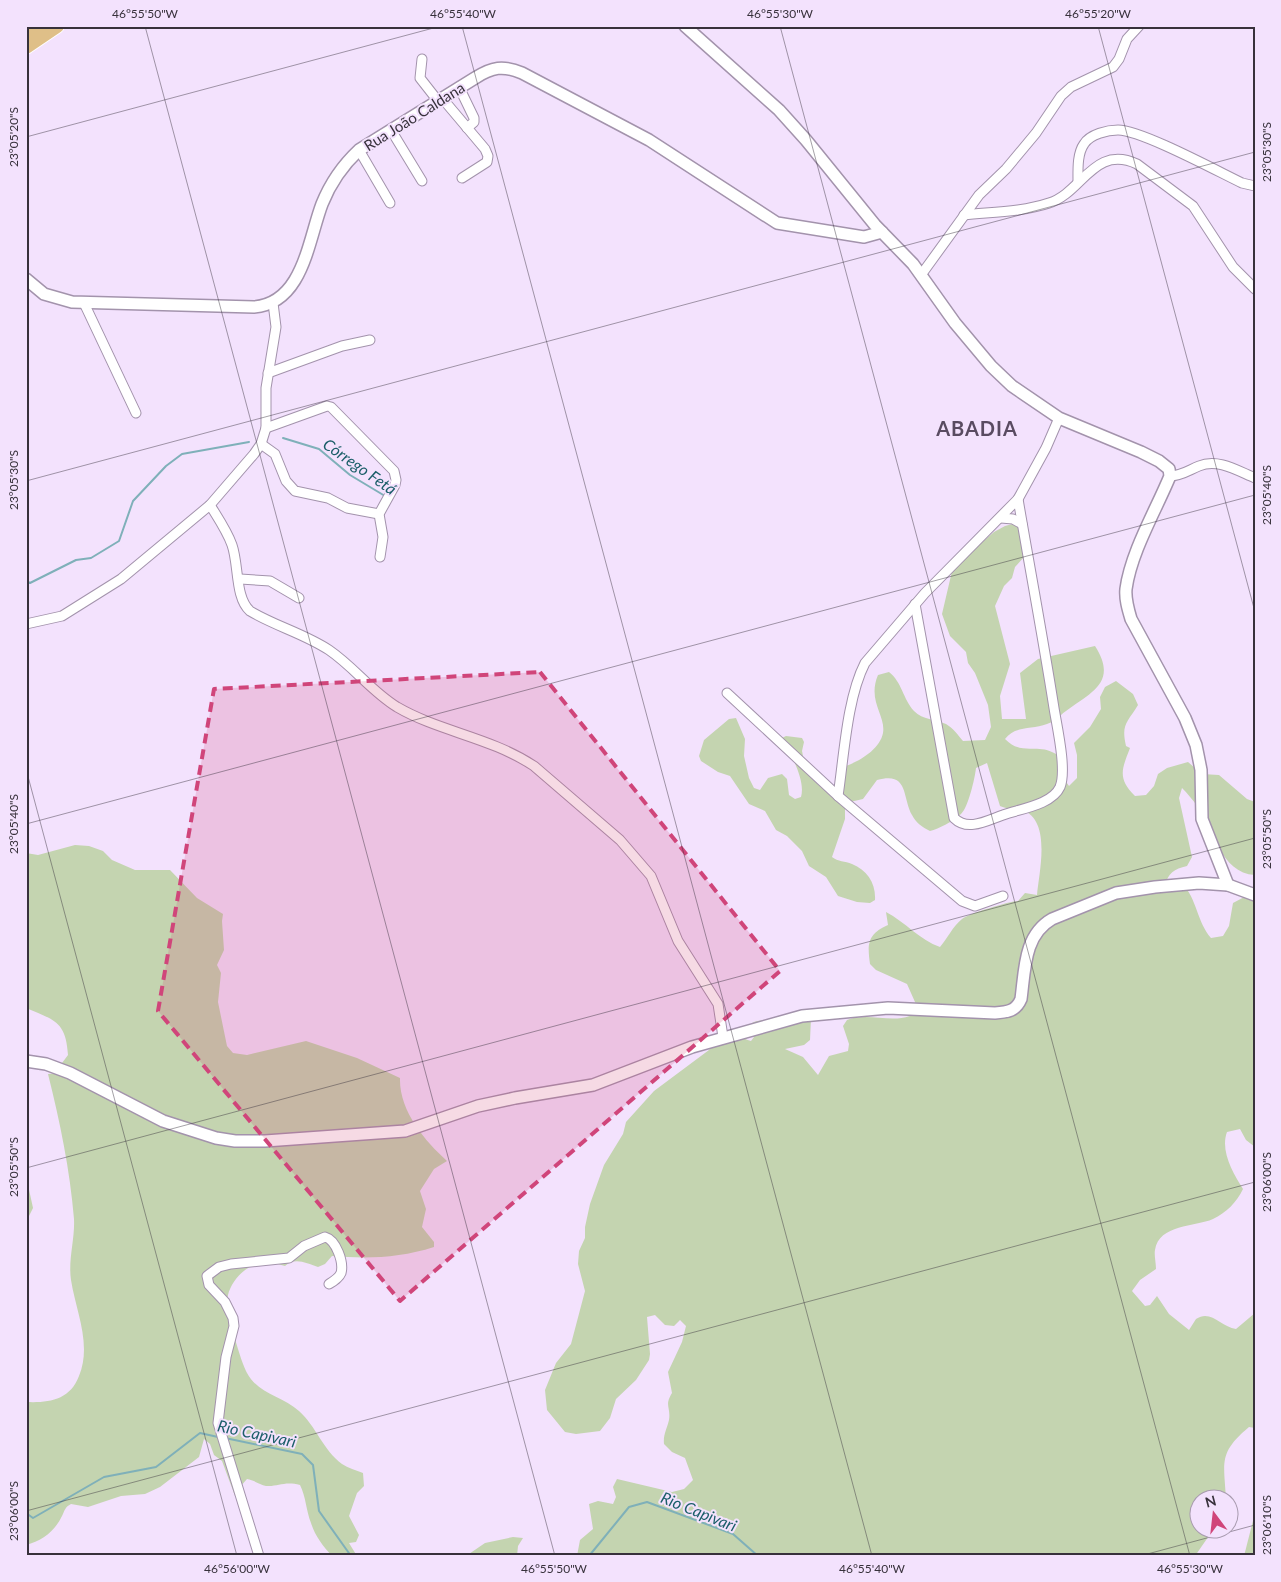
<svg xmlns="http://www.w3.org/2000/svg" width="1281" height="1582" viewBox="0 0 1281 1582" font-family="Lato,sans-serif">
<rect width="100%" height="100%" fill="#f3e2fd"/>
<g fill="#c4d4b0">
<path d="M1016 523 1020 534 1024 557 1015 567 1012 578 1004 586 995 606 1010 664 1000 696 1002 719H1026L1020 673 1038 659 1095 646C1118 682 1092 692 1066 711 1059 716 1056 721 1047 724 1032 730 1016 725 1005 739 1023 757 1036 742 1056 754L1062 776 1069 786 1077 778V755L1074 743 1090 727 1101 709 1100 697 1105 687 1116 681 1133 694 1138 705C1127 723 1121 724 1126 746L1130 748C1122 769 1117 778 1135 796L1146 795 1154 786 1158 774 1167 768 1188 762 1202 774 1219 775 1247 799 1255 802V875C1220 873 1214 829 1197 806 1193 800 1187 793 1182 788L1179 798 1192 857 1187 866C1174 869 1168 873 1165 886L1182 883C1197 899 1197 922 1211 938L1223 936 1229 926 1233 903 1248 895 1255 896V1147L1246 1140 1240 1129 1227 1132C1220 1151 1233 1173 1243 1189 1237 1202 1226 1213 1213 1219 1195 1227 1159 1224 1155 1250 1154 1255 1156 1263 1156 1269L1140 1280 1132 1291 1145 1306 1150 1305 1157 1296 1169 1314 1189 1330 1196 1319C1211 1309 1221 1327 1236 1329L1255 1313V1428L1249 1427C1218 1453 1224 1462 1226 1499L1198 1500V1530H1213L1195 1556H577L580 1540 593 1529 589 1504 598 1501 613 1504 616 1497 613 1487 617 1479 672 1492 684 1489 693 1480 685 1458 672 1452 664 1444C663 1434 667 1429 669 1420 671 1407 664 1406 672 1393L668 1372 682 1342 686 1326 680 1320 674 1326 665 1325 655 1315 647 1317 650 1354 649 1360 636 1380 616 1399 610 1418 600 1431 576 1434 565 1432 547 1410 545 1390 556 1363 571 1344 585 1291 578 1264 579 1251 585 1238V1227L590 1204 604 1165 623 1134 626 1122 654 1091 709 1050 723 1030C732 1029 742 1039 751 1041L754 1037 748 1028C750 1026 751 1023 754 1022 758 1019 802 1019 811 1018L810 1040 804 1045 785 1049 803 1057 818 1075 829 1056 848 1051 849 1044 843 1026 847 1020C870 1011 898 1027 919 1011L907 984 876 970 870 964C867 943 868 934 888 925L886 912C905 922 920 940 940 947 947 939 953 926 962 919 968 914 1010 901 1018 901L1025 893 1037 895C1039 872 1052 820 1022 810 1015 808 1009 810 1000 806L987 763 976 768C975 778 968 808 961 814 953 821 939 829 930 831 922 827 916 823 912 815 902 797 909 771 877 780L863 799 850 802 845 800V819L832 857C838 862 845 861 852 864 867 870 876 883 875 900L870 903 857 902 838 896 826 877 809 866 802 851 787 836 776 830 765 811 749 804 730 776 718 772 701 761 699 756 704 740 729 719 736 718 745 739 744 756 749 778 754 788 760 790 768 778 782 774 787 779 789 795 795 799 801 797C806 780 790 753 782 738L786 736 802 738 804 742 802 751 805 766 813 773 822 788 837 796 846 766C860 761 880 749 883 733 886 715 867 701 878 675L889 672C902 682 903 699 914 711 923 720 935 719 946 724 953 728 958 735 963 741L985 740 991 727 988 705 975 673 968 663 966 652 950 636 942 614 953 567 994 532 1005 526Z"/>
<path d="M75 845 89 846 103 851 112 860 135 870H170L197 898 223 914 222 921 224 950 217 965 221 973 218 1002 227 1046 233 1053 247 1055 306 1041 357 1058 400 1078C399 1111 425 1141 447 1161L434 1169 420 1191 426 1209 422 1227 434 1242V1247C400 1258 367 1259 332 1256L325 1264 318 1267C306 1263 295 1257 285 1266 280 1265 275 1262 270 1262 251 1260 232 1278 228 1295 225 1308 240 1360 247 1373 258 1394 282 1396 299 1411 316 1426 323 1450 342 1464 348 1468 356 1470 363 1473L364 1486 357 1493 349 1516 359 1535 356 1542 349 1543 357 1556H332C323 1546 315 1536 311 1523 306 1510 306 1497 300 1485 284 1481 278 1487 266 1486 260 1485 254 1480 247 1479L240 1487 242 1504 235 1496 222 1461 214 1455 210 1444 204 1439 199 1457 160 1487 145 1494 121 1496 88 1507 71 1504C65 1507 65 1510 62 1516 55 1531 42 1541 26 1545V1402C49 1403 70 1400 79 1376 92 1344 76 1312 71 1280 68 1260 75 1239 74 1219 70 1170 60 1122 48 1074L60 1073 59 1067 68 1055C66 1021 54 1020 26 1008V853L38 855Z"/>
<path d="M26 1176 33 1208 26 1222Z"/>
<path d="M1255 1513V1556H1244Z"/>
<path d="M513 1537 523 1538 518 1546 517 1556H466L485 1543Z"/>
</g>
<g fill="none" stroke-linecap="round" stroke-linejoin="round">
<g stroke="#7fb0b9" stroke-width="2">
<path d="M283 438 319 449 350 475 385 496"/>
<path d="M26 581 30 583 76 560 91 558 119 541 133 501 166 466 182 454 249 442"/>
<path d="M225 1438 302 1454 313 1465 319 1511 351 1556"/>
<path d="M26 1513 33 1518 104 1477 156 1467 200 1433 218 1437"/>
<path d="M589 1556 629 1507 647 1502 733 1534 758 1556"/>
</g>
<g stroke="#a393ac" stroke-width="11">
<g id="minor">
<path d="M422 59 420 78 438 101"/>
<path d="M459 87 474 118V122L467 128"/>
<path d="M442 98 485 149 488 156 487 162 462 178"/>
<path d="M391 130 422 181"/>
<path d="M359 150 390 203"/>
<path d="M1078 182C1078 170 1077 154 1084 144 1090 134 1108 130 1118 130 1141 130 1217 171 1242 183L1255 186"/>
<path d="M964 215C992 212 1022 212 1049 203 1082 193 1094 144 1137 164L1193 206 1233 267 1255 289"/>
<path d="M921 275 979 195 1006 169 1036 133 1061 96 1071 87 1113 67 1119 59 1127 39 1139 26"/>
<path d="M84 303 136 413"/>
<path d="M268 373 342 346 370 340"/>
<path d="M266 428 327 406 331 407 394 471 396 480 395 485 379 514 383 537 380 557"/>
<path d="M261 444 275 454 286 481 295 491 328 498 347 508 379 514"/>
<path d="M1170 476C1181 476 1189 470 1199 466 1218 458 1238 471 1255 478"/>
<path d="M210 505C218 518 227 531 232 545 239 565 235 598 250 611 275 626 305 634 329 650 354 667 371 691 397 707 440 732 490 737 534 766L620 840 651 876 678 941 718 1004 723 1037"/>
<path d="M1001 518 1013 519 1022 524"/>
<path d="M240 579 270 581 299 598"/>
<path d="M915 604 954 818C968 832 988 820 1003 815 1019 809 1052 805 1060 787 1067 770 1057 727 1054 708 1043 638 1030 569 1018 499"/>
<path d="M26 624 62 616 121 579 210 505 254 454 261 444 266 428V388L276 327 273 303"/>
<path d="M727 693 838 796 962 901 975 906 1003 896"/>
<path d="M838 796C844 756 847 698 865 663L925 593 1018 499 1046 448 1059 418"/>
<path d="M259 1556 218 1423 226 1357 234 1326 233 1318 225 1302 209 1285 207 1276 219 1267 231 1264 289 1258 304 1246 325 1237C336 1240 344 1262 341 1273 339 1278 334 1281 329 1284"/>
</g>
</g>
<g stroke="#a393ac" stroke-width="14">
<g id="tertiary">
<path d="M685 26 779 110 806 140 875 225 913 264 955 323 991 366 1012 386 1059 418 1141 452 1159 461 1169 469 1170 476C1156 510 1131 552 1126 589 1125 599 1128 609 1131 619L1185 718 1196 745 1201 770 1202 819 1228 885"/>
<path d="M26 279 44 294 72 302 254 307C303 303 308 241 322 204 330 184 343 165 359 150L475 78C492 67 503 65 522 73L649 140 777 223 864 237 882 232"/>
<path d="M26 1061 46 1064 70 1073 163 1121 216 1138 235 1141H265L405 1131 478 1106 515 1098 593 1085 692 1047 802 1016 888 1008 995 1013C1008 1012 1016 1011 1021 999 1025 969 1024 935 1052 919L1116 893 1155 887 1199 883 1228 885 1255 895"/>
</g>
</g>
<g stroke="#fff" stroke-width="16">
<g id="primary">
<path d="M26 35 39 26"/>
<path d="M26 47 57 26"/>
</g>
</g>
<use href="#minor" stroke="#fff" stroke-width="9"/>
<use href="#tertiary" stroke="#fff" stroke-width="11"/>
<use href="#primary" stroke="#dfbf88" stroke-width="14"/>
</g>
<path fill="#d0457a" fill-opacity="0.2" stroke="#d0457a" stroke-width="4" stroke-dasharray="10 6" stroke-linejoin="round" d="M540 672 780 971 400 1301 158 1011 214 689Z"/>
<path fill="none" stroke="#37313b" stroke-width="1" stroke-opacity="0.45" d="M145 26 555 1556M462 26 872 1556M780 26 1190 1556M1098 26 1255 612M26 137 441 26M26 481 1255 152M26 769 237 1556M26 824 1255 495M26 1168 1255 838M26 1511 1255 1182M1140 1556 1255 1525"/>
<g text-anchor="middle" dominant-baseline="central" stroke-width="4" stroke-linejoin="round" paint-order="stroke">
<g font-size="15" fill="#37313b" stroke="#f3e2fd">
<text transform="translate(414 116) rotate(-32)">Rua João Caldana</text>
</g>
<g font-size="16" font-style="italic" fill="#1b5e69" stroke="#f3e2fd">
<text transform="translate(360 466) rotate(35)">Córrego Fetá</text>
<text transform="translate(257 1433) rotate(12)">Rio Capivari</text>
<text transform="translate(699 1511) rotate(22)">Rio Capivari</text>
</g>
<g font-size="20" font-weight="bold" letter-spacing="1" fill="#594b61" stroke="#f3e2fd">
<text x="977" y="428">ABADIA</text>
</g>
</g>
<rect width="1281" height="1582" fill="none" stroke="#f3e2fd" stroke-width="55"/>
<g transform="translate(1214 1514) rotate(345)"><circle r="24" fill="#f3e2fd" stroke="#a89baf"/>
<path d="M0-4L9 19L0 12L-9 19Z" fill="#d0457a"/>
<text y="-8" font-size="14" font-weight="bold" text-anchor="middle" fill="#37313b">N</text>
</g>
<rect x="28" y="28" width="1226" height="1526" fill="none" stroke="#37313b" stroke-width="2"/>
<g font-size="12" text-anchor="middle" fill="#37313b">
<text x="145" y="18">46°55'50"W</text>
<text x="463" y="18">46°55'40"W</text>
<text x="780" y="18">46°55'30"W</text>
<text x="1098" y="18">46°55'20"W</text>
<text transform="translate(14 137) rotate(-90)" y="4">23°05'20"S</text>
<text transform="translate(1267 152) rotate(-90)" y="4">23°05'30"S</text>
<text transform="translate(14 480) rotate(-90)" y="4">23°05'30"S</text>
<text transform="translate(1267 495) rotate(-90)" y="4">23°05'40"S</text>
<text transform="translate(14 824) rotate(-90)" y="4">23°05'40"S</text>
<text transform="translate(1267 839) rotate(-90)" y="4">23°05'50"S</text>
<text transform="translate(14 1167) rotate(-90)" y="4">23°05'50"S</text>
<text transform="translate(1267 1182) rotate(-90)" y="4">23°06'00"S</text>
<text transform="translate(14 1511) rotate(-90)" y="4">23°06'00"S</text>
<text transform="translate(1267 1525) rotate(-90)" y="4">23°06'10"S</text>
<text x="237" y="1573">46°56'00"W</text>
<text x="554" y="1573">46°55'50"W</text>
<text x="872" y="1573">46°55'40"W</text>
<text x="1190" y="1573">46°55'30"W</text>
</g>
</svg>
